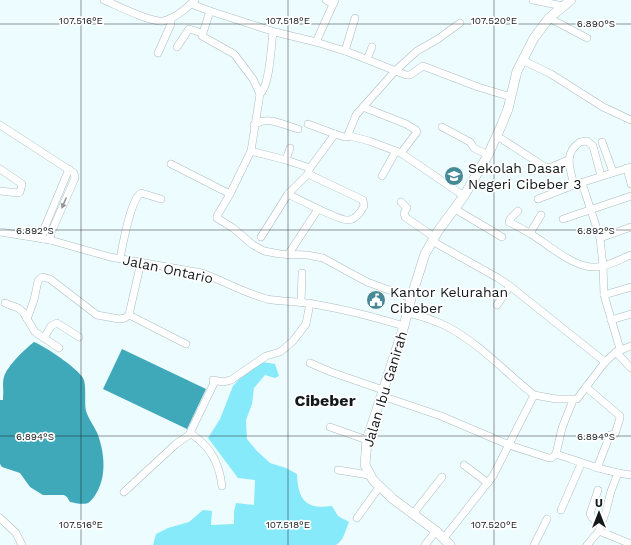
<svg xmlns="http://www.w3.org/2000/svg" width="631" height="545" viewBox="0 0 631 545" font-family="'Work Sans',sans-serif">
<rect width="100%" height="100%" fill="#edfcff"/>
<path fill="#86eafa" d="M262 362 275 364 279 376 275 378 265 375 254 388 252 404 246 420 247 439 256 450 270 463 286 468 297 474C298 499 305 510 332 506L338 516 349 522C345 531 344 540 336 545H153L156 534 168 528 189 522 203 510 212 511 211 525 234 524V512L236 503 254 505 255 480 238 478 208 438 220 419 233 386 240 378Z"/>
<g fill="#3fa9b9">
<path d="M34 342C46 347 76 367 83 378 87 385 84 402 86 411 89 420 95 427 98 435 105 455 107 479 94 497 92 499 90 502 88 503 83 505 75 503 70 502L67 497 64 495H43L30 487 20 473 2 467 0 464V400H3V397C4 391 2 383 4 377 7 366 25 349 34 342Z"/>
<path d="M122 349 206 389 187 429 103 389Z"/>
</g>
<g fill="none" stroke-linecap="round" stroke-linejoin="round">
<g stroke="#abbcbf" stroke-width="8">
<g id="minor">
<path d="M104 0C116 5 151 23 163 21 174 19 187 8 195 0"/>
<path d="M326 0 333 4"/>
<path d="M533 0 563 6"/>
<path d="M191 4 210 11 202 36 234 54 253 79 260 94 251 151 230 194 217 216V218L233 228 253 245 264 251 280 254 307 255 323 258 367 282 411 298"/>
<path d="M210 11 275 32 316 42 348 52 406 75H410L423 66 478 87 511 97"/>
<path d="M549 18 587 38"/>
<path d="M316 42 335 0"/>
<path d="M177 47 189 29 202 33"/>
<path d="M345 51 355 18"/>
<path d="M158 53 171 24V18"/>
<path d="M367 59 372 47"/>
<path d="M522 60 551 74 603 107 631 120"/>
<path d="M260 94C270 86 271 46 273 32"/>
<path d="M363 107 406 124 416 130 417 132 401 153"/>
<path d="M308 124 335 134"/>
<path d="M0 125 74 173 75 178 51 233 50 240"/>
<path d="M254 125C267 115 284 125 298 129"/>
<path d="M442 127 470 142 474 148 488 155"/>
<path d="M497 136 545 167H552L568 160"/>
<path d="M347 137 356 115 395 71 417 51 438 39 460 23"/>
<path d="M602 142 613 172"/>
<path d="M251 151 286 160 310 168"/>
<path d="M286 160 290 148"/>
<path d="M171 164 230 194"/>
<path d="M627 168 631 184"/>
<path d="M0 169 22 184 20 192 18 193 0 191"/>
<path d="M382 176 396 151"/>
<path d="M582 183 600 238 603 266 604 295 620 349"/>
<path d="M574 185C570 168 563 154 580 142L587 141 593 146 601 176"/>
<path d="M288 194C298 199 340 221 348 220 355 220 361 212 364 206L363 200 308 174"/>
<path d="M538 199 574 185 631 167"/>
<path d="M401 202 407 208 404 213 405 217 434 237"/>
<path d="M455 209 502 237"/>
<path d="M518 211 510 219 509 222C517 226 524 230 531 234 549 245 575 269 596 267 608 267 620 259 631 255"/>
<path d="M563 219 631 196"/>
<path d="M0 232 50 240 110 257 202 273C224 281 244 293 267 299 282 302 298 301 313 304 344 309 374 317 404 326"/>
<path d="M530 233 541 215"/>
<path d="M261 237 288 194 308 174 310 168 335 134 344 137 350 136 369 141 401 153 464 196"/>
<path d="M600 238 631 227"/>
<path d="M42 239 44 229 69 169"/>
<path d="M432 241 498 278 510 286 605 362"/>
<path d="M288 255 318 209"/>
<path d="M120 258C123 245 130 200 141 193L161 199"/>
<path d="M604 295 631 287"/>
<path d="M5 303 18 308 23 312 35 332 59 348"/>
<path d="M301 303 302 273"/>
<path d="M497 305 510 286"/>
<path d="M408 313C421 316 434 320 446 326 479 343 505 372 534 395L556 399H577L605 362 616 352 631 346"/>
<path d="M129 315 186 344"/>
<path d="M27 319 34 300 38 281 41 278 43 277 50 279 97 315 119 319 125 318 129 315 130 310 141 262"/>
<path d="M611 320 631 314"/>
<path d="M44 338 51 326 57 323 79 337"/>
<path d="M616 352 631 368"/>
<path d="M310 363 331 372 383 390"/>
<path d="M213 380 223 382 231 380 266 356 280 352 293 341 306 324 310 303"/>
<path d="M586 387 620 416V418L615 434 610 435 597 468"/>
<path d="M382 396 441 416 509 445 549 458H551L556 454C581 462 605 472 631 475"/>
<path d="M330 427 367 440"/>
<path d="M190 433C210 446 219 462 222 486"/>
<path d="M556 454 562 428 573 400"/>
<path d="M464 465 488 483"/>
<path d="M338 470 369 475"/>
<path d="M598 490 590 514 593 519 601 524"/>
<path d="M124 492 176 444 189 435 215 381"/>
<path d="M561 510 581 464"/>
<path d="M413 514 442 477"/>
<path d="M0 518 16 533 22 545"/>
<path d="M357 518 380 486"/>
<path d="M599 531 631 544"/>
<path d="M444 538 493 476 534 395"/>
<path d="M425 545 436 531"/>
<path d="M534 545 547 519"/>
<path d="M587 545 599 531 606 511 611 491 618 473"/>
</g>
</g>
<g stroke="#abbcbf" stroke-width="10">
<path id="major" d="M450 545 436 531 393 499 373 480 365 465 367 440 404 326 411 298 425 254 438 231 464 196 488 155 502 124 508 109 517 71 534 38 549 18 571 0"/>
</g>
<use href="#minor" stroke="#fff" stroke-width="7"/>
<use href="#major" stroke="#fff" stroke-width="9"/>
</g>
<defs><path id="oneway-solid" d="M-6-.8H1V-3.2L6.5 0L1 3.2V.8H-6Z"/></defs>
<use fill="#959898" href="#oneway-solid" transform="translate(64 203) rotate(113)"/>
<path fill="none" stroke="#13191a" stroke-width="1" stroke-opacity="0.45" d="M81 0V545M288 0V545M494 0V545M0 24H631M0 230H631M0 436H631"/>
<defs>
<g id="school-disc" transform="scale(1)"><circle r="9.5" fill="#458a96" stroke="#fff"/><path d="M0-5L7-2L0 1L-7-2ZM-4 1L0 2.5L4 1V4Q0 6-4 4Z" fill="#fff"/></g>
<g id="civic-disc" transform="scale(1)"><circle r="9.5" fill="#458a96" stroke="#fff"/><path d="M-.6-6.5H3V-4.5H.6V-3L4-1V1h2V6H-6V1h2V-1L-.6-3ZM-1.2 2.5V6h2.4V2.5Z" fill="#fff"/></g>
</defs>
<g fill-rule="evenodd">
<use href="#school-disc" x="454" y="176"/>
<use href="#civic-disc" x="376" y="300"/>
</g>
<g text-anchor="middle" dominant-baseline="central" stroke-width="3.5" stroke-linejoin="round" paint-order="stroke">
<g font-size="14" fill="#13191a" stroke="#fff" text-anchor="start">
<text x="468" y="168">Sekolah Dasar<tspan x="468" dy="16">Negeri Cibeber 3</tspan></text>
<text x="390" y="292">Kantor Kelurahan<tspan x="390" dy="16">Cibeber</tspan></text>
</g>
<g font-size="14" fill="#13191a" stroke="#fff">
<text transform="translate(168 269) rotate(12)">Jalan Ontario</text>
<text transform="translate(385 389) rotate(-73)">Jalan Ibu Ganirah</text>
</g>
<g font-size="16" font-weight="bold" fill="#13191a" stroke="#fff">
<text x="325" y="400">Cibeber</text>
</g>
</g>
<g font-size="10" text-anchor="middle" fill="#13191a" stroke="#fff" stroke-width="3.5" stroke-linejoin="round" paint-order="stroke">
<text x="81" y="24">107.516°E</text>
<text x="288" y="24">107.518°E</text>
<text x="494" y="24">107.520°E</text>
<text x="596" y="27">6.890°S</text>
<text x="35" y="234">6.892°S</text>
<text x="596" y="234">6.892°S</text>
<text x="35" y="440">6.894°S</text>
<text x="596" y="440">6.894°S</text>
<text x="81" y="528">107.516°E</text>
<text x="288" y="528">107.518°E</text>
<text x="494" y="528">107.520°E</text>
</g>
<g transform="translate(599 513)" stroke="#ffffff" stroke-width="3" paint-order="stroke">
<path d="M0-3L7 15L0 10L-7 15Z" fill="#13191a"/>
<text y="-6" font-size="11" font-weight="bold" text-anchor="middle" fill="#13191a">U</text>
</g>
</svg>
